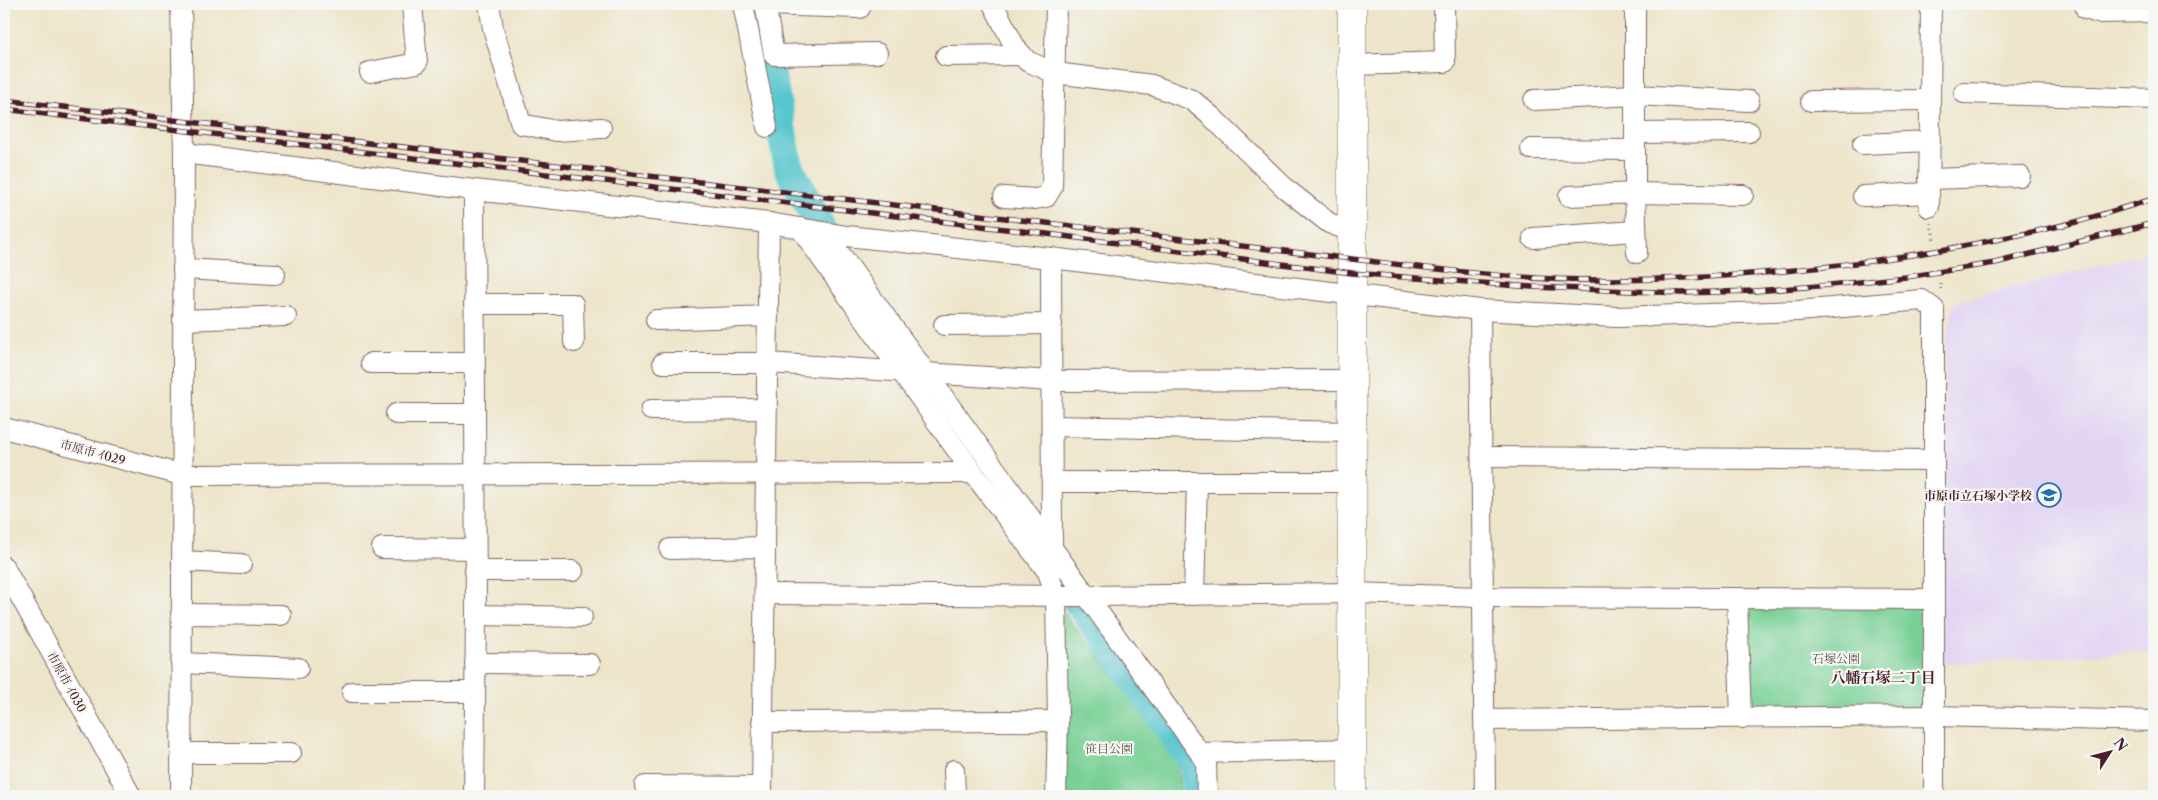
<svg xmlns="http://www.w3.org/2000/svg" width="2158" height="800" viewBox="0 0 2158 800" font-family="'Libre Caslon Text','Noto Serif JP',serif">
<rect width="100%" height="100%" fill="#f6f6f2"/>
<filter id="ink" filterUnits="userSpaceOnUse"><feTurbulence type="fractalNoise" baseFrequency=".02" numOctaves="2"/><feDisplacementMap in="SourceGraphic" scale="10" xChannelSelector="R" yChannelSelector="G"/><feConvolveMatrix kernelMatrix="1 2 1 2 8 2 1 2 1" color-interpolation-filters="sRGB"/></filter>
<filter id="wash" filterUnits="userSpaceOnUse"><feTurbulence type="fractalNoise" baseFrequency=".0096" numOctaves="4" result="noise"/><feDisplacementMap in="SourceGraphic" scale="20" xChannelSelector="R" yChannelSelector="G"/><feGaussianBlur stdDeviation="1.12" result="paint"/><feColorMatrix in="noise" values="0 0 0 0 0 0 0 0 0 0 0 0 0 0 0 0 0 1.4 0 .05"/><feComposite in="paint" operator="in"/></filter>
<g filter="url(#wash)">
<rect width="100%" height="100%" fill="#ede5c9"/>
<path fill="#e2d4f3" d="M2154 252V651L1941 664 1946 340 1955 302Z"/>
<g fill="#78d095" stroke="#617860">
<path d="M1741 602 1930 603V712L1745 714Z"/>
<path d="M1060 607 1178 759 1180 796H1060Z"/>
</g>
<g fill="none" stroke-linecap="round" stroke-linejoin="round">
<g stroke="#58c6ce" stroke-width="30">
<path d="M761 24 789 168 836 256"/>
<path d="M1037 544 1195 764 1196 796"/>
</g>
</g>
</g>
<g filter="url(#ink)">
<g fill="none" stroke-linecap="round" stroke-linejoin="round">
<g stroke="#836462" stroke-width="22">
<g id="street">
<path d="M489 4 493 28 521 124 557 131 601 128"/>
<path d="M743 4 767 127"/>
<path d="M765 4 774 55 877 53"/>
<path d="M993 4 1015 47 1027 61 1055 73 1152 85 1192 100 1212 117 1286 189 1329 223 1352 232"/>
<path d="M1635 4V193L1637 253"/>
<path d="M2085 4 2086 9 2098 13 2154 12"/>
<path d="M765 5 860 8V4"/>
<path d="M946 56 1022 55"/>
<path d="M1352 65 1445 62 1444 4"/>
<path d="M370 72 417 63 412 4"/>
<path d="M1964 93 2154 99"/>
<path d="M1534 100 1635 95 1749 101"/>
<path d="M1811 101 1930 100"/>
<path d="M1635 133 1749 132"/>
<path d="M1863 144 1930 141"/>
<path d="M1531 149 1635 150"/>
<path d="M184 153 474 190 769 223 847 236 1051 258 1480 310 1617 317 1798 311 1922 300 1934 309V796"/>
<path d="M1929 179 2020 176"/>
<path d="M474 190 476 615 474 796"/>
<path d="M1569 196 1635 193 1743 195"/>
<path d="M1863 196 1929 193"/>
<path d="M1004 197 1035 199 1046 197 1052 187 1056 4"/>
<path d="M1929 207 1931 4"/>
<path d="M800 228 973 473 1048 572 1056 596 1058 721 1056 796"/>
<path d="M825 233 1200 753 1206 762 1207 796"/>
<path d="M1533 238 1636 231"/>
<path d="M1051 258 1052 546"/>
<path d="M183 269 275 274"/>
<path d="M474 304H573L574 342"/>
<path d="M1480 310 1485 796"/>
<path d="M183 320 286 316"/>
<path d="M656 320 768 316"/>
<path d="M944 325 1052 324"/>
<path d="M371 363H474"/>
<path d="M663 363H767L1052 381 1352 380"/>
<path d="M651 410 766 409"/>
<path d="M396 414H474"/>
<path d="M1052 426 1352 432"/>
<path d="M4 428 182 475 973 473"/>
<path d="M1482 457 1934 460"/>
<path d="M1052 482H1352"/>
<path d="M382 548 475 549"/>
<path d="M670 549 765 547"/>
<path d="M182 561 241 564"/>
<path d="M4 567 131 796"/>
<path d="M475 571H573"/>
<path d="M765 594 1086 596 1352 593 1483 597 1934 599"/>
<path d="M1194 595 1197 482"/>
<path d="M1737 598 1741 718"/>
<path d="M181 614 281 615"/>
<path d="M476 615 582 617"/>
<path d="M181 663 298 668"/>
<path d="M475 663 590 664"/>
<path d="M352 692H475"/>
<path d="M1484 720 1934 716 2154 721"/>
<path d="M762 722 1058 721"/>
<path d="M181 753H291"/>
<path d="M1200 753 1352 749"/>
<path d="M954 770 955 796"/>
<path d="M645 786 762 787"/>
<path d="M181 796 184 153 181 4"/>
<path d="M762 796 769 223"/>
</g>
</g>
<g stroke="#836462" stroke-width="29">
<path id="secondary" d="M1352 4V796"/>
</g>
<g stroke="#836462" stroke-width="3" stroke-dasharray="1 4" stroke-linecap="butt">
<path d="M1931 223 1934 239"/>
<path d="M1940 283 1941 292"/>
</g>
<use href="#street" stroke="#fff" stroke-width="20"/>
<use href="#secondary" stroke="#fff" stroke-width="28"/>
<g stroke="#4a1f2b" stroke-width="5.5">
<g id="rail">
<path d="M4 100 1352 259C1437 269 1523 281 1608 280 1765 279 1923 259 2076 222 2102 215 2128 206 2154 199"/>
<path d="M4 109 1047 234 1352 273 1532 287 1681 293 1755 291 1830 285 1906 277 1995 263 2154 223"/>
</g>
</g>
<use href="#rail" stroke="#f6f6f2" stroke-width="4" stroke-dasharray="11" stroke-linecap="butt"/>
</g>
</g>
<defs>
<g id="school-ring" transform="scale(1.25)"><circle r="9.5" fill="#f6f6f2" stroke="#1f6fb2" stroke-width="1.5"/><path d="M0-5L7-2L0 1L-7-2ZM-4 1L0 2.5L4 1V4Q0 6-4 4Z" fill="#1f6fb2"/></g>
</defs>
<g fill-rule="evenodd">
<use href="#school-ring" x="2049" y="495"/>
</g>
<g text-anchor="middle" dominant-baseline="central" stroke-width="4.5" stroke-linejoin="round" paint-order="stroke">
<g font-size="12" fill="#4a1f2b" stroke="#f6f6f2">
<text transform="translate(93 452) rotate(15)">市原市 ｲ029</text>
<text transform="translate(67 682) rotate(61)">市原市 ｲ030</text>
</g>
<g font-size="12" font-weight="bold" fill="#4a1f2b" stroke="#f6f6f2" text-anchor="end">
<text x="2032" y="495">市原市立石塚小学校</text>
</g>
<g font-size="12" fill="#58544b" stroke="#f6f6f2">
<text x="1836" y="658">石塚公園</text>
<text x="1109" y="748">笹目公園</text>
</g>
<g font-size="15" font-weight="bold" fill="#4a1f2b" stroke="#f6f6f2">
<text x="1883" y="677">八幡石塚二丁目</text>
</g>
</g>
<rect width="2158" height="800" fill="none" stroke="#f6f6f2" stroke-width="20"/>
<g transform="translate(2110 752) rotate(54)" stroke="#f6f6f2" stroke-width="4" paint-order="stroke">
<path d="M0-4L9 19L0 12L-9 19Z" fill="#4a1f2b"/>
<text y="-8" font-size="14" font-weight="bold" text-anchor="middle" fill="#4a1f2b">N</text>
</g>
</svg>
